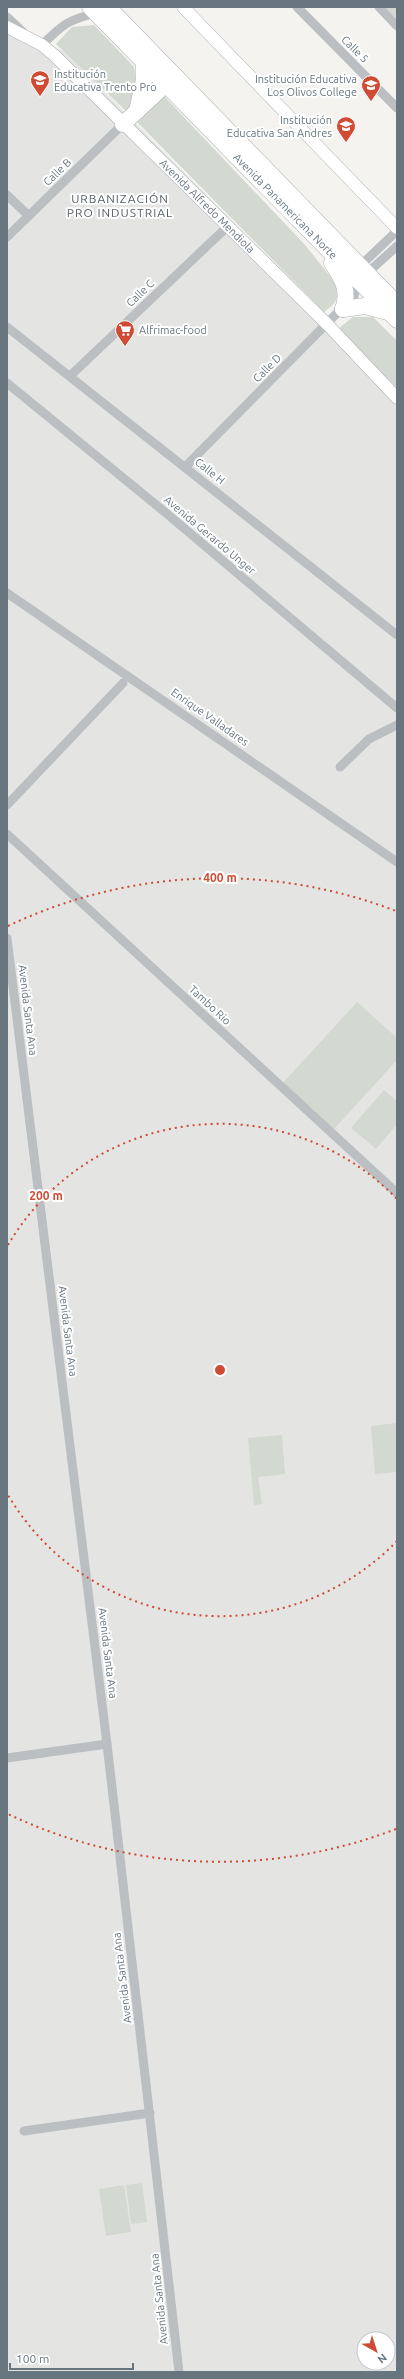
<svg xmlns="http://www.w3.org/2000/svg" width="404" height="2379" viewBox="0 0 404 2379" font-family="Ubuntu,sans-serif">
<rect width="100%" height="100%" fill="#f4f3f0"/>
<path fill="#e4e5e3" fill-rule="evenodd" d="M7 25 65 52 397 388V2372H7ZM364 2339H388V2363H364Z"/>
<g fill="#d3d8d0">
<path d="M385 7H397V19Z"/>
<path d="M94 25 134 67 136 84 129 114 56 44 72 27Z"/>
<path d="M162 94 306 246 337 285C340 298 335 304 324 312L138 123 137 117Z"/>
<path d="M353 317H373L397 341V388L338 329Z"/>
<path d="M357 1002 397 1038V1060L334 1129 283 1083Z"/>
<path d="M384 1090 397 1101V1124L376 1149 351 1128Z"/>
<path d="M397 1423V1472L375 1474 371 1426Z"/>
<path d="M282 1435 285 1474 258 1477 262 1504 254 1505 248 1438Z"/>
<path d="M142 2183 147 2222 131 2224 126 2185Z"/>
<path d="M124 2185 131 2232 106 2236 99 2189Z"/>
</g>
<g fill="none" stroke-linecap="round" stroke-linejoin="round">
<g stroke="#aeb3b6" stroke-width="13">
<g id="secondary">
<path d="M183 7 397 228"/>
<path id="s1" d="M7 27 42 45 54 55 328 325 397 398"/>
</g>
</g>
<g stroke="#afb2b5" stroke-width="17">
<g id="highway">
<path id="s2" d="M90 7 397 320"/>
<path d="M108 7 397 304"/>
<path d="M137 111 144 80V61"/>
<path d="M123 124 166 84"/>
<path d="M332 263C342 278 350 291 343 309"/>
<path d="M343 309 365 306 388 312"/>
</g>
</g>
<g stroke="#bbbfc2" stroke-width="9">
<path d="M297 7 397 108"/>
<path d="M379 7 397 26"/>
<path d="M7 17 23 32"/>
<path d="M42 45C63 24 68 20 96 13"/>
<path d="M7 195 29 216"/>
<path d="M7 237 123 124"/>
<path d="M364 276 397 246"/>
<path d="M7 327 397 635"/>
<path d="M70 376 227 227"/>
<path d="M7 383 166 513 397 708"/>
<path d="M185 467 354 296 360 266 397 231"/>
<path d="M7 593 397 862"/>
<path d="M340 767 369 739 397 725"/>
<path d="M7 805 123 683"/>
<path d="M7 834 397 1193"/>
<path d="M7 938 107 1744 179 2372"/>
<path d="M7 1758 107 1744"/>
<path d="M24 2131 150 2113"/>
</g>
<use href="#secondary" stroke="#fff" stroke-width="12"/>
<use href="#highway" stroke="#fff" stroke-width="16"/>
</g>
<g fill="none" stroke="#cf4b34" stroke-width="2" stroke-dasharray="2 4">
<path d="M397 1541A246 246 0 0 1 8 1495M8 1245A246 246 0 0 1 397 1199"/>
<path d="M396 1829A492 492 0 0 1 8 1814M8 926A492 492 0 0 1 396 911"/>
</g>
<defs>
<g id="school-pin" transform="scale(1)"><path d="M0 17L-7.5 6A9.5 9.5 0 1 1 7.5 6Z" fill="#cf4b34" stroke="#fff"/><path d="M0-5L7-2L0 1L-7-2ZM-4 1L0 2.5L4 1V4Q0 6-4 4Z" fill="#fff"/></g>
<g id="supermarket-pin" transform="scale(1)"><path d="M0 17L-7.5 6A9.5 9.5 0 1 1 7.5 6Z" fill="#cf4b34" stroke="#fff"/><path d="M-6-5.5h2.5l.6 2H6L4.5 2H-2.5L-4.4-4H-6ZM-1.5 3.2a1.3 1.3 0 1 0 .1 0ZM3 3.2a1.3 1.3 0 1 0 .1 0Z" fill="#fff"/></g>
</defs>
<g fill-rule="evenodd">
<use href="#school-pin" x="40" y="80"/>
<use href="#school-pin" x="371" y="85"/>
<use href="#school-pin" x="346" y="126"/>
<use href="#supermarket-pin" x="125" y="330"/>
</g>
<g text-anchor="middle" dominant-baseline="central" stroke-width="4" stroke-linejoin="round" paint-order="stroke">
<g font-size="11" fill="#66757e" stroke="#fff">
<text transform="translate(355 49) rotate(45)">Calle 5</text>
<text transform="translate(57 172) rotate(-44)">Calle B</text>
<text stroke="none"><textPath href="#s1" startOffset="270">Avenida Alfredo Mendiola</textPath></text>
<text stroke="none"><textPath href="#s2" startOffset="279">Avenida Panamericana Norte</textPath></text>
<text transform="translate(140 293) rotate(-44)">Calle C</text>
<text transform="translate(267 368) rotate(-45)">Calle D</text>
<text transform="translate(210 471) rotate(39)">Calle H</text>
<text transform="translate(210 535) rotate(40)">Avenida Gerardo Unger</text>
<text transform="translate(210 717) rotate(35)">Enrique Valladares</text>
<text transform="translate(210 1005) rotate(43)">Tambo Rio</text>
<text transform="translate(28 1010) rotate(83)">Avenida Santa Ana</text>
<text transform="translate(68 1331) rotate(83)">Avenida Santa Ana</text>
<text transform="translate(108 1653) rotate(83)">Avenida Santa Ana</text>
<text transform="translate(122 1978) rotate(-97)">Avenida Santa Ana</text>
<text transform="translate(159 2299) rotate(-96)">Avenida Santa Ana</text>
</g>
<g font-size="11" fill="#66757e" stroke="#fff" text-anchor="start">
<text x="54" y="74">Institución<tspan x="54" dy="13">Educativa Trento Pro</tspan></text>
<text x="357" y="79" text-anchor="end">Institución Educativa<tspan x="357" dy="13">Los Olivos College</tspan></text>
<text x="332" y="120" text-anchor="end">Institución<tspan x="332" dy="13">Educativa San Andres</tspan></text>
<text x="139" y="330">Alfrimac-food</text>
</g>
<g font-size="12" letter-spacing="1" fill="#535e64" stroke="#fff">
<text x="120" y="198">URBANIZACIÓN<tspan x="120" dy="14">PRO INDUSTRIAL</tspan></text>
</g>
</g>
<circle cx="220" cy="1370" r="6" fill="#cf4b34" stroke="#fff" stroke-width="2"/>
<g font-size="12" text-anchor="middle" font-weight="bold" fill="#cf4b34" stroke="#fff" stroke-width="4" stroke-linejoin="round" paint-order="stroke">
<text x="220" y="882">400 m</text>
<text x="46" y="1200">200 m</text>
</g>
<rect width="404" height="2379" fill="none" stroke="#66757e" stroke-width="16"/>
<g transform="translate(376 2351) rotate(141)"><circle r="19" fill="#ffffff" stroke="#c2c8cb"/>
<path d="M0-3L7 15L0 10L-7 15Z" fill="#cf4b34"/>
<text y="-6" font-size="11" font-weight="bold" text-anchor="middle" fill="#66757e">N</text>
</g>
<path d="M10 2363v6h123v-6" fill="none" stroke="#66757e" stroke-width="2"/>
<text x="16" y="2363" font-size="12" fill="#66757e" stroke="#ffffff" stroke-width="3" paint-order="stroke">100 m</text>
</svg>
